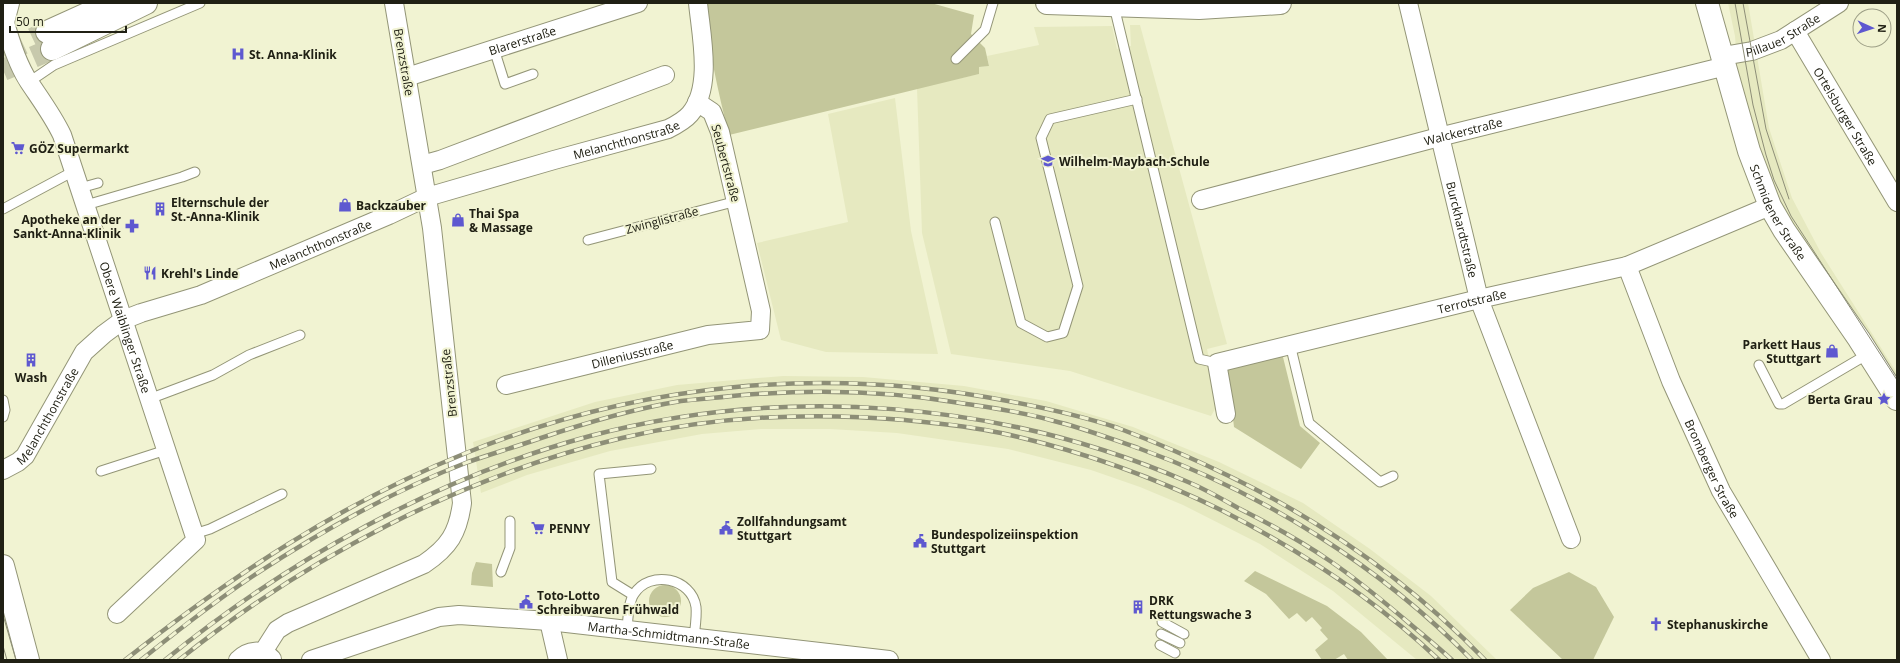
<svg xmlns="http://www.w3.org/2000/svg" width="1900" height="663" viewBox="0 0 1900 663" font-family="'Open Sans',sans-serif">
<rect width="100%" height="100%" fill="#f1f3d2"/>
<g fill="#e6e9c0">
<path d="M1728 3H1748L1769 128 1792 198 1821 253 1897 373V386L1796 234 1769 182 1738 75 1735 36Z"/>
<path d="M1130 25H1140L1227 344 1207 349 1218 404 1211 416 1070 371 951 354 922 233 917 88 979 74V67L989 66 987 56 1039 45 1034 27 1112 26 1117 49 1131 46Z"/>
<path d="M895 98 911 231 938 354 826 352 781 340 757 243 848 222 828 114Z"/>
<path d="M783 376 863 377 964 386 1046 401 1133 427 1219 462 1303 503 1370 549 1431 596 1497 660H1417L1333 591 1260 544 1183 505 1140 487 1091 470 1008 449 897 433 830 429H761L702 434 610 451 527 475 481 493 473 442 595 402 677 385Z"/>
</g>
<g fill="#c4c79b">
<path d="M705 3H931L974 15 971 34 985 48 989 66 979 67V74L729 135C718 91 708 48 705 3Z"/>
<path d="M1282 353 1300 426 1320 443 1301 469 1234 427 1227 367Z"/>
<path d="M476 562 492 564 493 587 471 585 472 573Z"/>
<path d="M1255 571 1327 606 1361 632 1388 660H1348L1344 654 1334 660H1322L1315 650 1328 639 1320 630 1322 628 1312 617 1306 622 1297 613 1289 619 1266 594 1244 581Z"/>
<path d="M1569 572 1596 587 1614 617 1593 660H1563L1510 610 1533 588Z"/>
<circle cx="665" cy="601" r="16"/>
</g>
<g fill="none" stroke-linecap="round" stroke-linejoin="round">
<g stroke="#c7c9ac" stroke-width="22" stroke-dasharray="22 11" stroke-linecap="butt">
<path d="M3 53 47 32"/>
<path d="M3 70 52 49"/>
</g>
<g stroke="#939577" stroke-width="11">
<g id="service">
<path d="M1114 6 1199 359 1217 363"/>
<path d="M494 49 505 84 533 74"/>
<path d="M956 59 985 30 993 3"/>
<path d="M29 82 54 65 200 3"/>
<path d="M80 188 98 183"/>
<path d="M86 205 182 177 195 172"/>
<path d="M3 209 74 171"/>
<path d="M995 222 1021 323 1047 337 1063 333 1078 286 1041 138 1050 119 1137 99"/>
<path d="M588 240 737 201"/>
<path d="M1290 344 1309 423 1380 482 1393 476"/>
<path d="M1759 365 1779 404H1783L1868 354"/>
<path d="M149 399 213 375 249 355 300 335"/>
<path d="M3 400 5 410 3 417"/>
<path d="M101 471 166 450"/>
<path d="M194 534 210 529 282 494"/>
<path d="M501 572 510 548V521"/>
<path d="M633 595 612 582 599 474 651 469"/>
<path d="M1162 622 1184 634"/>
<path d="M627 630C628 619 628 603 634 594 650 569 692 578 696 607 697 616 695 628 694 638"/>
<path d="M1161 634 1180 643"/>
<path d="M1160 645 1175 653"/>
</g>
</g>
<g stroke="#939577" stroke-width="20">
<g id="minor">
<path id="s1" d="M1408 3 1479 299 1571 539"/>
<path id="s2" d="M4 19C10 41 17 64 29 82 41 100 53 116 62 135L196 540 117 614"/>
<path id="s3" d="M1795 31 1897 202"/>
<path id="s4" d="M1723 56 1752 51 1781 40 1839 3"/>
<path id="s5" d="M407 77 638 3"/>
<path d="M422 165 440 160 665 75"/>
<path id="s6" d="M1201 200 1439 137 1726 66"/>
<path id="s7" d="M1627 266 1671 381 1721 491 1821 660"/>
<path id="s8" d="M506 385 708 335 760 330 761 311 720 132 712 112 697 102"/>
<path id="s9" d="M1226 414 1217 363 1479 299 1627 266 1770 206"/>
<path id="s10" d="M3 470 18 462 25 456 84 352 104 334 123 320 141 313 201 295 389 215 427 197 554 160 668 129C676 125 684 121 690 114 713 87 701 35 698 3"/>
<path d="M549 621 558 660"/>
<path d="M263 652 277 630 288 623 424 564C449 547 458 533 462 503L432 228 394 3"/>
<path d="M238 660C248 650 262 648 272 659"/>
<path id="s11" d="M311 660 439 617 459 615 549 621 889 660"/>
</g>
</g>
<g stroke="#939577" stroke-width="24">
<g id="secondary">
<path d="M1047 3 1199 8 1280 3"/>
<path id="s12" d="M1707 3 1749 151 1770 206 1784 230 1859 339 1897 399"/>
<path d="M3 22 8 3"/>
<path d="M47 32 111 3"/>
<path d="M52 49 146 3"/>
<path d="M3 566 28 660"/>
</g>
</g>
<use href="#service" stroke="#fff" stroke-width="9"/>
<use href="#minor" stroke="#fff" stroke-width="18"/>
<use href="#secondary" stroke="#fff" stroke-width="22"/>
<g stroke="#8d8e77" stroke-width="1">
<path d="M1735 3 1753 105 1766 155 1774 180 1791 216 1897 380"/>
<path d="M1743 3 1766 129 1789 199"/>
<path d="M3 615 16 660"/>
<path d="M3 646 7 660"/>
</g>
<g stroke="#8d8e77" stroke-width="4.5">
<g id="rail">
<path d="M125 660C230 577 341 503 466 453 640 383 824 365 1008 401 1045 408 1082 416 1118 428 1155 442 1192 458 1229 476 1324 522 1412 584 1485 660"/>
<path d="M141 660C177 631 214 602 253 576 318 533 395 490 468 462 491 454 515 447 538 439 585 423 632 409 681 401 698 399 715 398 732 396 809 389 884 390 960 403 992 408 1024 412 1054 421 1083 428 1111 439 1138 448 1263 493 1379 565 1472 660"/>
<path d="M165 660C288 560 435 478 590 436 787 384 1001 401 1188 482 1205 489 1222 499 1238 508 1270 524 1301 541 1330 561 1358 580 1383 601 1409 623 1423 635 1438 647 1452 660"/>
<path d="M179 660C306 558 462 476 622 438 714 416 811 412 905 420 936 423 969 426 1001 433 1078 450 1152 476 1223 511 1301 551 1375 599 1439 660"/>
</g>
</g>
<use href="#rail" stroke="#f1f3d2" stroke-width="3" stroke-dasharray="9" stroke-linecap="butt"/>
</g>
<defs>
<g id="hospital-bare" transform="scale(1.08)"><path d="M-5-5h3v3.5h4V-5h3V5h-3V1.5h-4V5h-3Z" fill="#5e58d0" stroke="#f1f3d2" stroke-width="2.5" paint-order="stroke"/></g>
<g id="supermarket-bare" transform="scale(1.08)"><path d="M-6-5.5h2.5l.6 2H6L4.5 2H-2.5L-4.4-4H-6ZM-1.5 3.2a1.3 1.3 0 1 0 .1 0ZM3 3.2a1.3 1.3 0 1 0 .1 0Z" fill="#5e58d0" stroke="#f1f3d2" stroke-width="2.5" paint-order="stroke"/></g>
<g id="school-bare" transform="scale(1.08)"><path d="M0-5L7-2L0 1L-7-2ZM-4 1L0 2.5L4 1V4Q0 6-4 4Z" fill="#5e58d0" stroke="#f1f3d2" stroke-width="2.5" paint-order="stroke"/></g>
<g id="shop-bare" transform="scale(1.08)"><path d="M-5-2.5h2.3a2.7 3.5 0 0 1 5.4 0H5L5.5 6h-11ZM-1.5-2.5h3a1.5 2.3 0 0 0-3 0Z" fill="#5e58d0" stroke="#f1f3d2" stroke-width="2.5" paint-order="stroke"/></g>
<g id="building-bare" transform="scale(1.08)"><path d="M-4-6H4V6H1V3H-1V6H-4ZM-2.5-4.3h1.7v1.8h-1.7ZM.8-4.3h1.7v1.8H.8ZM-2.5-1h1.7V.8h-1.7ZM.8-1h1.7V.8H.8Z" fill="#5e58d0" stroke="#f1f3d2" stroke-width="2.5" paint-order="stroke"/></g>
<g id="pharmacy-bare" transform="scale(1.08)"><path d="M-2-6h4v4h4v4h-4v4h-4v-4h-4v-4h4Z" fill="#5e58d0" stroke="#f1f3d2" stroke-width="2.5" paint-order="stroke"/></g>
<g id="restaurant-bare" transform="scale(1.08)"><path d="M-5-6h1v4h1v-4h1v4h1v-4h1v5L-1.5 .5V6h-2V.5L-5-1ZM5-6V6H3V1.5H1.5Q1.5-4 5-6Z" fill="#5e58d0" stroke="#f1f3d2" stroke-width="2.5" paint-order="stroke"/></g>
<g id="sight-bare" transform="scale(1.08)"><path d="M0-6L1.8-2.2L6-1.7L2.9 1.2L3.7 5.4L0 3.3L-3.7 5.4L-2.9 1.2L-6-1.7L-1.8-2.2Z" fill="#5e58d0" stroke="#f1f3d2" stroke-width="2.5" paint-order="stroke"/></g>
<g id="civic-bare" transform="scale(1.08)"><path d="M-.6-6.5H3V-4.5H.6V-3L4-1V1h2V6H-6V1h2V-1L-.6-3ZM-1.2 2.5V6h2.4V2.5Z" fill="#5e58d0" stroke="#f1f3d2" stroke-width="2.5" paint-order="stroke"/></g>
<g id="church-bare" transform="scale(1.08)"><path d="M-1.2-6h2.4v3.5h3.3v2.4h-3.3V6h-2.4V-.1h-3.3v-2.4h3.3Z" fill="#5e58d0" stroke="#f1f3d2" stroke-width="2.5" paint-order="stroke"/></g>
</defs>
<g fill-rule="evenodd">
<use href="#hospital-bare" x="238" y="54"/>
<use href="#supermarket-bare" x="18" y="148"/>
<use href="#school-bare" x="1048" y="161"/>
<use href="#shop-bare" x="345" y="205"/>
<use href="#building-bare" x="160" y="209"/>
<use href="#shop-bare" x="458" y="220"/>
<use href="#pharmacy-bare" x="132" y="226"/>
<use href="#restaurant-bare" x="150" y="273"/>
<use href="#shop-bare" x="1832" y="351"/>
<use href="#building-bare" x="31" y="360"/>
<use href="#sight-bare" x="1884" y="399"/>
<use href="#supermarket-bare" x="538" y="528"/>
<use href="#civic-bare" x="726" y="528"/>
<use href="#civic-bare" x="920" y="541"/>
<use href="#civic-bare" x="526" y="602"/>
<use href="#building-bare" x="1138" y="607"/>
<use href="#church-bare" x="1656" y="624"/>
</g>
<g text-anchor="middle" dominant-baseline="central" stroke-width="4" stroke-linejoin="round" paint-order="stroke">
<g font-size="12" fill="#202014" stroke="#f1f3d2">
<text stroke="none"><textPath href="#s4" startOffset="64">Pillauer Straße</textPath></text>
<text stroke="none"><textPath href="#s5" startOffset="121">Blarerstraße</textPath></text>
<text transform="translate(404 62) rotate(80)">Brenzstraße</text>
<text stroke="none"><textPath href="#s3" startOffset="99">Ortelsburger Straße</textPath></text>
<text stroke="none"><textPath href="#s6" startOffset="271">Walckerstraße</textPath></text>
<text stroke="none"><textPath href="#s10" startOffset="732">Melanchthonstraße</textPath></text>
<text transform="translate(726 163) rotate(75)">Seubertstraße</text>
<text stroke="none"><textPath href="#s12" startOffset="222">Schmidener Straße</textPath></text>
<text transform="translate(662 220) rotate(-15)">Zwinglistraße</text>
<text stroke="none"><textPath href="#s1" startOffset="233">Burckhardtstraße</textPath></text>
<text stroke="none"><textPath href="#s10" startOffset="408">Melanchthonstraße</textPath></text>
<text stroke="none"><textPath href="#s9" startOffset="314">Terrotstraße</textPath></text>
<text stroke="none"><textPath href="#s2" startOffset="333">Obere Waiblinger Straße</textPath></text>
<text stroke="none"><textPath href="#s8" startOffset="130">Dilleniusstraße</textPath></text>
<text transform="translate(449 383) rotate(-96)">Brenzstraße</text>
<text stroke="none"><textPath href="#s10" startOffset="72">Melanchthonstraße</textPath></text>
<text stroke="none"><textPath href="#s7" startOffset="220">Bromberger Straße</textPath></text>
<text stroke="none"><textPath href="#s11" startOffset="366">Martha-Schmidtmann-Straße</textPath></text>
</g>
<g font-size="12" font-weight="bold" fill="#202014" stroke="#f1f3d2" text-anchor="start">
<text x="249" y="54">St. Anna-Klinik</text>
<text x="29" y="148">GÖZ Supermarkt</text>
<text x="1059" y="161">Wilhelm-Maybach-Schule</text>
<text x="171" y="202">Elternschule der<tspan x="171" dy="14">St.-Anna-Klinik</tspan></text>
<text x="356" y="205">Backzauber</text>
<text x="469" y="213">Thai Spa<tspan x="469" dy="14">&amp; Massage</tspan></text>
<text x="121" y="219" text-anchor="end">Apotheke an der<tspan x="121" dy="14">Sankt-Anna-Klinik</tspan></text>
<text x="161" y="273">Krehl's Linde</text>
<text x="1821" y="344" text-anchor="end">Parkett Haus<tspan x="1821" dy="14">Stuttgart</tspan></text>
<text x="31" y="377" text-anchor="middle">Wash</text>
<text x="1873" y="399" text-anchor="end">Berta Grau</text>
<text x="737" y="521">Zollfahndungsamt<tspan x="737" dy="14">Stuttgart</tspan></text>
<text x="549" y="528">PENNY</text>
<text x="931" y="534">Bundespolizeiinspektion<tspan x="931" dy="14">Stuttgart</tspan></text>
<text x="537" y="595">Toto-Lotto<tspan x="537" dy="14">Schreibwaren Frühwald</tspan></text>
<text x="1149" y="600">DRK<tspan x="1149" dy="14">Rettungswache 3</tspan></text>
<text x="1667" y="624">Stephanuskirche</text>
</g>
</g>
<rect width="1900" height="663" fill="none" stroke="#202014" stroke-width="8"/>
<g transform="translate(1872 28) rotate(93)"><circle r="19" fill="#f1f3d2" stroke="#9d9f86"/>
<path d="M0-3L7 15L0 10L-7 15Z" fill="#5e58d0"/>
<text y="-6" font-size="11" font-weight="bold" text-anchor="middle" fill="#202014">N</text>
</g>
<path d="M10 26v6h116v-6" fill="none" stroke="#202014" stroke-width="2"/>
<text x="16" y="26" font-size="12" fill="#202014" stroke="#f1f3d2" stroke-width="3" paint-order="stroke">50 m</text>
</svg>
